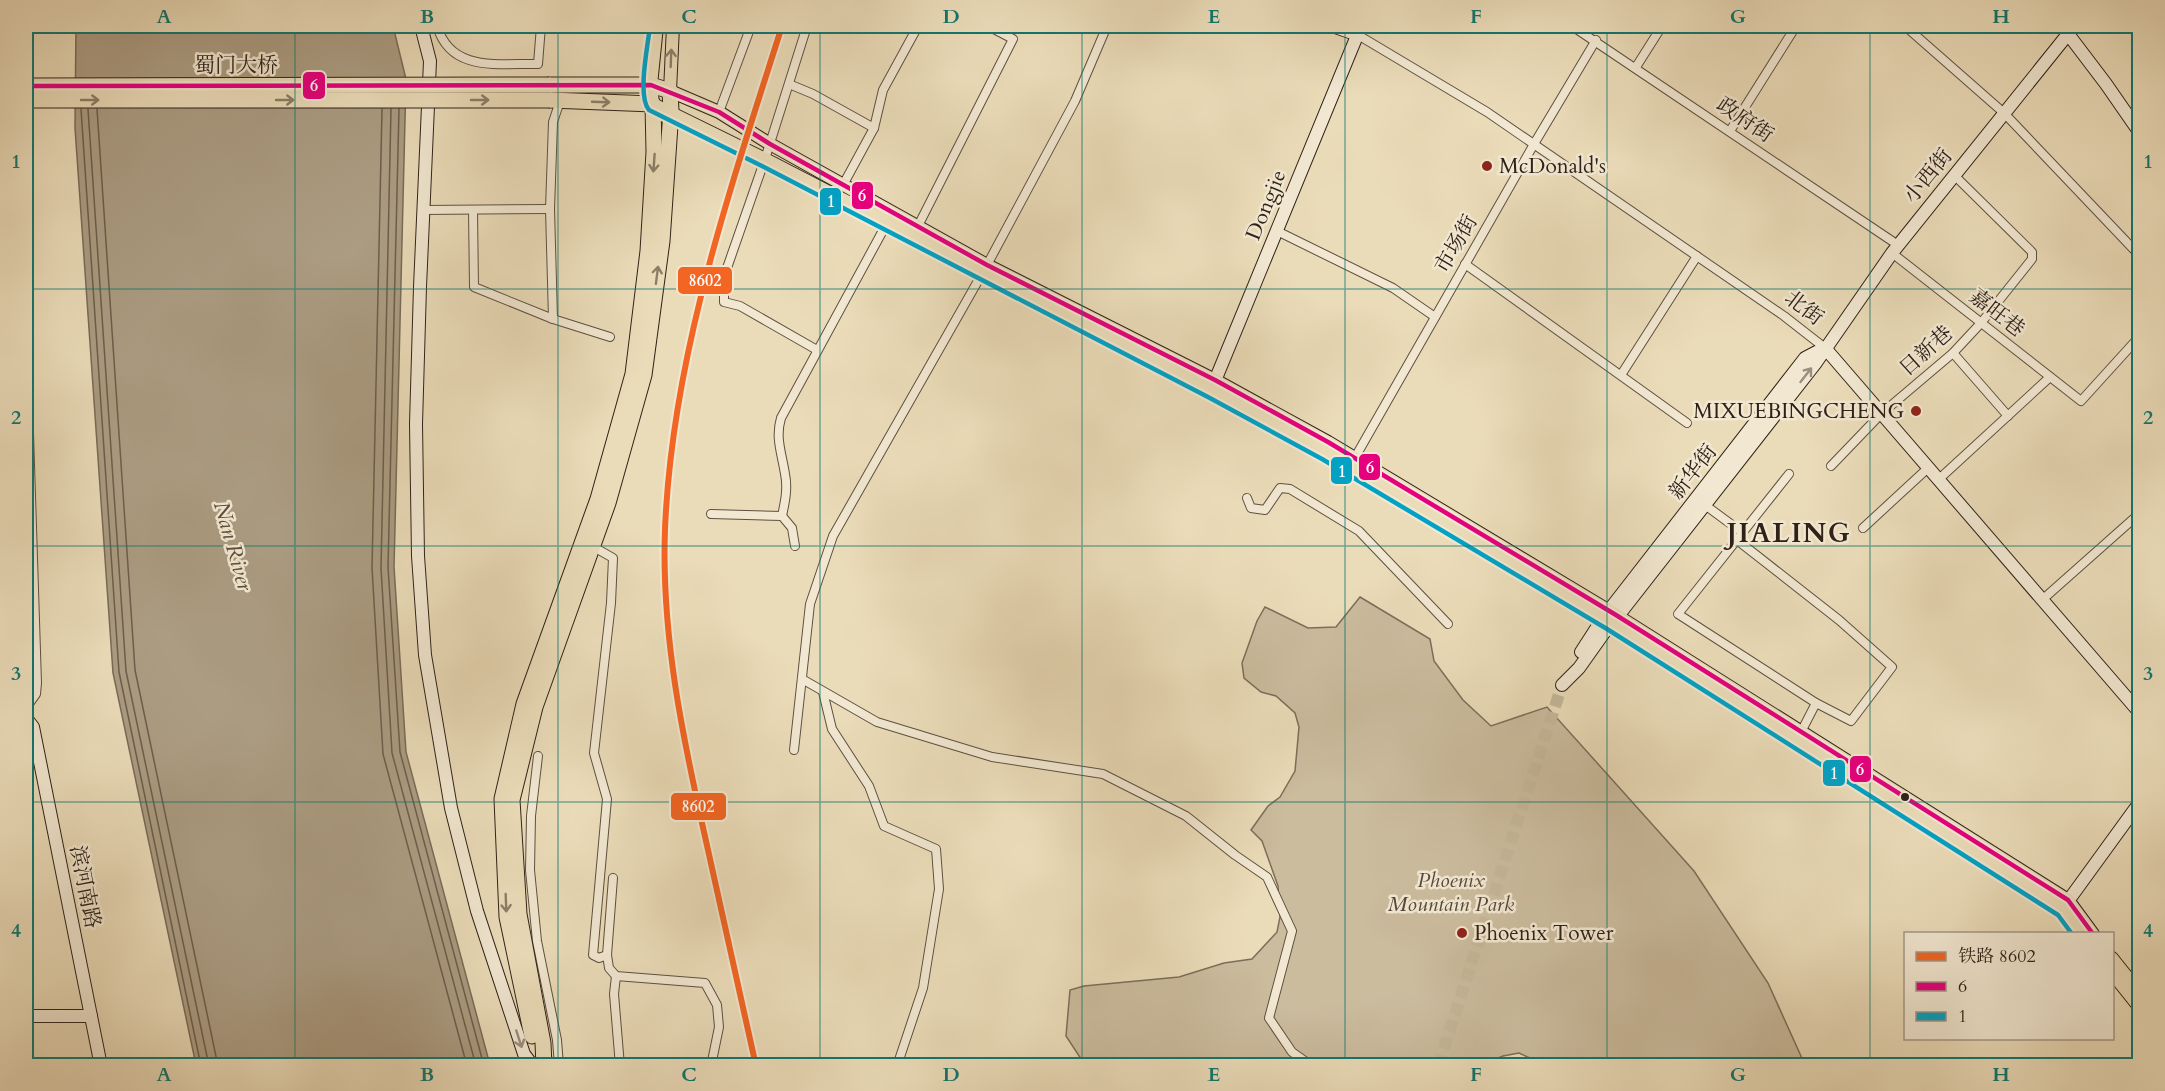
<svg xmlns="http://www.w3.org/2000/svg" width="2165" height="1091" viewBox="0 0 2165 1091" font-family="Cardo,'Noto Serif SC',serif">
<rect width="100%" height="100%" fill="#ebdcb9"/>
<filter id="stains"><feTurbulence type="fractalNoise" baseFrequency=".00333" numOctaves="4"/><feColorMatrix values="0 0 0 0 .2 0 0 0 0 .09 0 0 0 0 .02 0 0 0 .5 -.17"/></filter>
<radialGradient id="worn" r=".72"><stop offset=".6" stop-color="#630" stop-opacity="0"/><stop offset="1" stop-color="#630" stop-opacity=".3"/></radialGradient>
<path fill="#cbbc9e" stroke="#7c6e5b" stroke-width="1.5" d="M1360 597 1430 639 1434 661 1463 700 1491 726 1547 707 1694 871 1768 983 1805 1065 1547 1066 1519 1053 1503 1056 1479 1066H1091L1083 1062 1066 1036 1070 990 1084 986 1179 977 1224 963 1252 959 1277 932 1280 917 1278 886 1262 841 1251 830 1268 806 1280 797 1295 771 1299 727 1295 713 1276 696 1261 692 1244 678 1242 663 1257 621 1265 607 1308 628 1336 627Z"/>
<path fill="#ab9c82" stroke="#796b58" stroke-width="1.5" d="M76 26H393L406 79 394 567 406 752 490 1065H196L113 673 75 128Z"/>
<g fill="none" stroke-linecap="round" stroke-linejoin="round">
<g stroke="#6c5e4d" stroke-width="1.5">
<path d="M81 109 119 672 201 1066"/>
<path d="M88 109 126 671 209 1066"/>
<path d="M97 109 135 670 218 1066"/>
<path d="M382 109 372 568 383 754 467 1066"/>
<path d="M391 109 381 568 392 753 476 1066"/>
<path d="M399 109 388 567 400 752 484 1066"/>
</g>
<path stroke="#c5b799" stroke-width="12" stroke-dasharray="12 6" stroke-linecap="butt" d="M1438 1066 1562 685"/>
<g stroke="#5d5040" stroke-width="10">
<g id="street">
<path d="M437 26C451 73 499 63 538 64L541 26"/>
<path d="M807 26 765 159 727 268 724 285V302L740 306 817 350"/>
<path d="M1572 26 1898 245"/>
<path d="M1905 26 2004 113 2140 256"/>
<path d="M1358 35 1487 112 1784 316 1825 348"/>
<path d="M1636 67 1662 26"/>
<path d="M789 84 813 94 874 128"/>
<path d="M719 112 751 26"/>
<path d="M1730 131 1796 26"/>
<path d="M843 185 874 128 883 90 918 26"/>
<path d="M423 210 550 209"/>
<path d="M473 210 474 287 553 319 610 337"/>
<path d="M918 226 1013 39 988 26"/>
<path d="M1277 231 1393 288 1435 317"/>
<path d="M1892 253 2081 401 2140 336"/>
<path d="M1465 264 1687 423"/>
<path d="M553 319 550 209 553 122 560 101"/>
<path d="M1953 353 2008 416"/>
<path d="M1621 375 1697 256"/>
<path d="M1353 461 1534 144 1596 40"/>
<path d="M1831 466 1881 414 1953 353 1981 323 2032 259V252L1954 175"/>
<path d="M1789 474 1678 614 1816 703 1801 732"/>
<path d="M1938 480 2050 377"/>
<path d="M1247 498 1251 508 1265 510 1280 488 1290 489 1359 531 1448 624"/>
<path d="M1705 505 1743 533"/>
<path d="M711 514 782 516 792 528 795 546"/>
<path d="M782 516C785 502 788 488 785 474 782 454 775 438 781 418L887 223"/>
<path d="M1863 528 1928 468"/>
<path d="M1737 540 1839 620 1892 667 1851 721 1816 703"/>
<path d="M592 546 613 558 611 603 594 753 607 799 593 955 599 958 607 955"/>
<path d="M2042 600 2140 513"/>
<path d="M802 679 877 722 992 757 1103 774 1186 816 1235 855 1267 877 1292 931 1269 1018 1292 1052 1312 1066"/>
<path d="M823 692 832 729 869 786 884 826 936 849 939 889 923 988 897 1066"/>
<path d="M26 708 36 694 37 683 28 402"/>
<path d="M794 750 810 604 833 536 987 265 1075 101 1107 26"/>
<path d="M538 756 531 816 530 870 537 941 557 1040 559 1066"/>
<path d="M613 878 607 955 609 968 616 976 614 994 620 1066"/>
<path d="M616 976 705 983 717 1005 719 1027 711 1066"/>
</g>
</g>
<g stroke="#2e2118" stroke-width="14">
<g id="secondary">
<path d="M421 26 430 61 420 287 416 424 418 556 425 655 451 808 477 911 524 1054 533 1066"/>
<path d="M1332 26 1358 35"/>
<path d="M2062 26 2106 84 2140 133"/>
<path d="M1825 348 2140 713"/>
<path d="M1212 388 1361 26"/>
<path d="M1581 652 1603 618 1805 358 1824 348"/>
<path d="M1562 685 1579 668 1611 623 1618 616 1815 364 1892 253 2068 34"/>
<path d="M26 718 33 727 101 1066"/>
<path d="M2063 908 2140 802"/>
<path d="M26 1016H91"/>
</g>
</g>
<g stroke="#2e2118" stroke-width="14">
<g id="primary">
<path d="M657 26 651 85 653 104 765 159 1212 390 1326 452 1611 623 2063 909 2082 934"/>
<path d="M673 26 670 91 719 112 770 144 987 265 1215 380 1328 442 1616 615 2068 900 2093 934"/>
<path d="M2112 958 2140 993"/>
<path d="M2112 973 2140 1008"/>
</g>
</g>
<g stroke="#2e2118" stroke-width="17">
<g id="highway">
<path d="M532 1036 507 917 502 799 524 704 598 499 633 374 648 251 654 152 653 104 550 100"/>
<path d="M544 1066 543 1043 519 914 512 800 535 707 608 503 644 375 662 241 671 111 670 91 651 85H549"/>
</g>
</g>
<use href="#street" stroke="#f2e8d2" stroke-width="8"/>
<use href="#secondary" stroke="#f2e8d2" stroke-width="12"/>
<use href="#primary" stroke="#ebdcb9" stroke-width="12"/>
<use href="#highway" stroke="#ebdcb9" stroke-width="15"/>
<g stroke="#2e2118" stroke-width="17" stroke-linecap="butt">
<g id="highway-bridge">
<path d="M31 86 549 85"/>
<path d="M31 100H550"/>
</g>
</g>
<use href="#highway-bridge" stroke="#ebdcb9" stroke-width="15"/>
<g stroke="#f2e8d2" stroke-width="9">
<path id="bus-1" d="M26 86 651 85 719 112 770 144 987 265 1215 380 1328 442 1616 615 2068 900 2093 934"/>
</g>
<g stroke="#f2e8d2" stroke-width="9">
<path id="bus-2" d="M650 26C648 45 637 96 649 110L762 166 1208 397 1322 459 1607 629 2058 915 2072 934"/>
</g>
<use href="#bus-1" stroke="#e5007d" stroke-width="4.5"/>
<use href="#bus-2" stroke="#02a2c5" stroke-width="4.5"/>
<g stroke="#f2e8d2" stroke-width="10">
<path id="rail-1" d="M756 1066C739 991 722 916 706 841 683 739 661 635 665 529 672 356 730 190 782 26"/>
</g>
<use href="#rail-1" stroke="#f26522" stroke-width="6"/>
</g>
<defs><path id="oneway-shaft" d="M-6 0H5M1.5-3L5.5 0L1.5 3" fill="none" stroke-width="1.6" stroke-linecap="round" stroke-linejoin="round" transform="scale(1.5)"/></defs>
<g stroke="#8c7e68">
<use href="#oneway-shaft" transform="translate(671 58) rotate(-88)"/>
<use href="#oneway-shaft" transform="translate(90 100)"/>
<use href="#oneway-shaft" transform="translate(285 100)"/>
<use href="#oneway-shaft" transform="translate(480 100)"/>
<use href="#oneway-shaft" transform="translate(601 102) rotate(2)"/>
<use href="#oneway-shaft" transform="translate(654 163) rotate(94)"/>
<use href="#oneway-shaft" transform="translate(657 275) rotate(-83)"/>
<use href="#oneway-shaft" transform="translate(506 903) rotate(88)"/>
</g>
<g stroke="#9a8e7e">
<use href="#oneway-shaft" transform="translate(1806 375) rotate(-52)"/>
<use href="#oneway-shaft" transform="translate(519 1039) rotate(72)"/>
</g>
<path fill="none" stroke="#0f766e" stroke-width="1.5" stroke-opacity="0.55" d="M295 26V1066M558 26V1066M820 26V1066M1082 26V1066M1345 26V1066M1607 26V1066M1870 26V1066M26 289H2140M26 546H2140M26 802H2140"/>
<g fill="#8f2418" stroke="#f2e8d2" stroke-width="2">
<circle cx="1487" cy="166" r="6"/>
<circle cx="1916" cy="411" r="6"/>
<circle cx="1462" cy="933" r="6"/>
</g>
<circle fill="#2e2118" stroke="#f2e8d2" stroke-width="2" cx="1905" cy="797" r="5"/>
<g text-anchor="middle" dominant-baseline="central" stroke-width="5" stroke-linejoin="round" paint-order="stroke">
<g font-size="21" fill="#2e2118" stroke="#f2e8d2">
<text x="236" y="65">蜀门大桥</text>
<text transform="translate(1745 120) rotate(34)">政府街</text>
<text transform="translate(1928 176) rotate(-51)">小西街</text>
<text transform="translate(1266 205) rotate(-68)">Dongjie</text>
<text transform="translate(1456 244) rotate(-60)">市场街</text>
<text transform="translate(1804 308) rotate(37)">北街</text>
<text transform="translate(1997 313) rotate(38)">嘉旺巷</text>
<text transform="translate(1926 351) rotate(-42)">日新巷</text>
<text transform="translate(1693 472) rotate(-52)">新华街</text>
<text transform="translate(85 887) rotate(79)">滨河南路</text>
</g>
<g font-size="21" fill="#2e2118" stroke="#f2e8d2" text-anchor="start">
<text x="1499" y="166">McDonald's</text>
<text x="1904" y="411" text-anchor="end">MIXUEBINGCHENG</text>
<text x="1474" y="933">Phoenix Tower</text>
</g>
<g font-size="21" font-style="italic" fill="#55483a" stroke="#f2e8d2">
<text x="1451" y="880">Phoenix<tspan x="1451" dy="24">Mountain Park</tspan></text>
</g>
<g font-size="22" font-style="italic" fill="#5a4c3d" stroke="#f2e8d2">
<text transform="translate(233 546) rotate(74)">Nan River</text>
</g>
<g font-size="27" font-weight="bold" letter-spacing="1.5" fill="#2e2118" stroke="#f2e8d2">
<text x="1789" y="533">JIALING</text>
</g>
</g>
<g stroke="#f2e8d2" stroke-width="2">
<rect x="302" y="71" width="24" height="29" rx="6" fill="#e5007d"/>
<rect x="851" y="181" width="23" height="29" rx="6" fill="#e5007d"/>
<rect x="819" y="187" width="23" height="29" rx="6" fill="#02a2c5"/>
<rect x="677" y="266" width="56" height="29" rx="6" fill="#f26522"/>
<rect x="1358" y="453" width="23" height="28" rx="6" fill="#e5007d"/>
<rect x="1330" y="456" width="23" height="29" rx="6" fill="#02a2c5"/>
<rect x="1849" y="755" width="23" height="28" rx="6" fill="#e5007d"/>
<rect x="1822" y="759" width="24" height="28" rx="6" fill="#02a2c5"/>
<rect x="670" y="792" width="57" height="29" rx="6" fill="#f26522"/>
</g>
<g font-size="16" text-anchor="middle" font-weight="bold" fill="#fff">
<text x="314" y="91">6</text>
<text x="862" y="201">6</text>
<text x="831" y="207">1</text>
<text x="705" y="286">8602</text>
<text x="1370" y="473">6</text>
<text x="1342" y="477">1</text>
<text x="1860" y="775">6</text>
<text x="1834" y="779">1</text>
<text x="698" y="812">8602</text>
</g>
<rect width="2165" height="1091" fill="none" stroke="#ebdcb9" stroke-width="66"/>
<rect x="1904" y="932" width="210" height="108" fill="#f2e8d2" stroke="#a49888" stroke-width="1.5"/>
<rect x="1916" y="952" width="30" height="9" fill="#f26522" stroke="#a49888" stroke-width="1.5"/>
<text x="1958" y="962" font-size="18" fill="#2e2118">铁路 8602</text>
<rect x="1916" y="982" width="30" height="9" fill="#e5007d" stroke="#a49888" stroke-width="1.5"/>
<text x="1958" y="992" font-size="18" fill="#2e2118">6</text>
<rect x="1916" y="1012" width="30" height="9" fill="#02a2c5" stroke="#a49888" stroke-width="1.5"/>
<text x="1958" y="1022" font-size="18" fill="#2e2118">1</text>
<rect x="33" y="33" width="2099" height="1025" fill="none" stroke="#0f766e" stroke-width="2"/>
<g font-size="20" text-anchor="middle" font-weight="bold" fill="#0f766e">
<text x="164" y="23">A</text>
<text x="427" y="23">B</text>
<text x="689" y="23">C</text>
<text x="951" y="23">D</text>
<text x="1214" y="23">E</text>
<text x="1476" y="23">F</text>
<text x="1738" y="23">G</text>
<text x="2001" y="23">H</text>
<text x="16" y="168">1</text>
<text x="2148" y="168">1</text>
<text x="16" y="424">2</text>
<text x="2148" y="424">2</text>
<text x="16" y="680">3</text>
<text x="2148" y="680">3</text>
<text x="16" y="937">4</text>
<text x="2148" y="937">4</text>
<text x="164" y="1081">A</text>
<text x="427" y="1081">B</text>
<text x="689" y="1081">C</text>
<text x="951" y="1081">D</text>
<text x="1214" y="1081">E</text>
<text x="1476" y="1081">F</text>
<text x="1738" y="1081">G</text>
<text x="2001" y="1081">H</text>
</g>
<rect width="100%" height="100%" filter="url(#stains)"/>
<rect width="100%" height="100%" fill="url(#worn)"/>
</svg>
